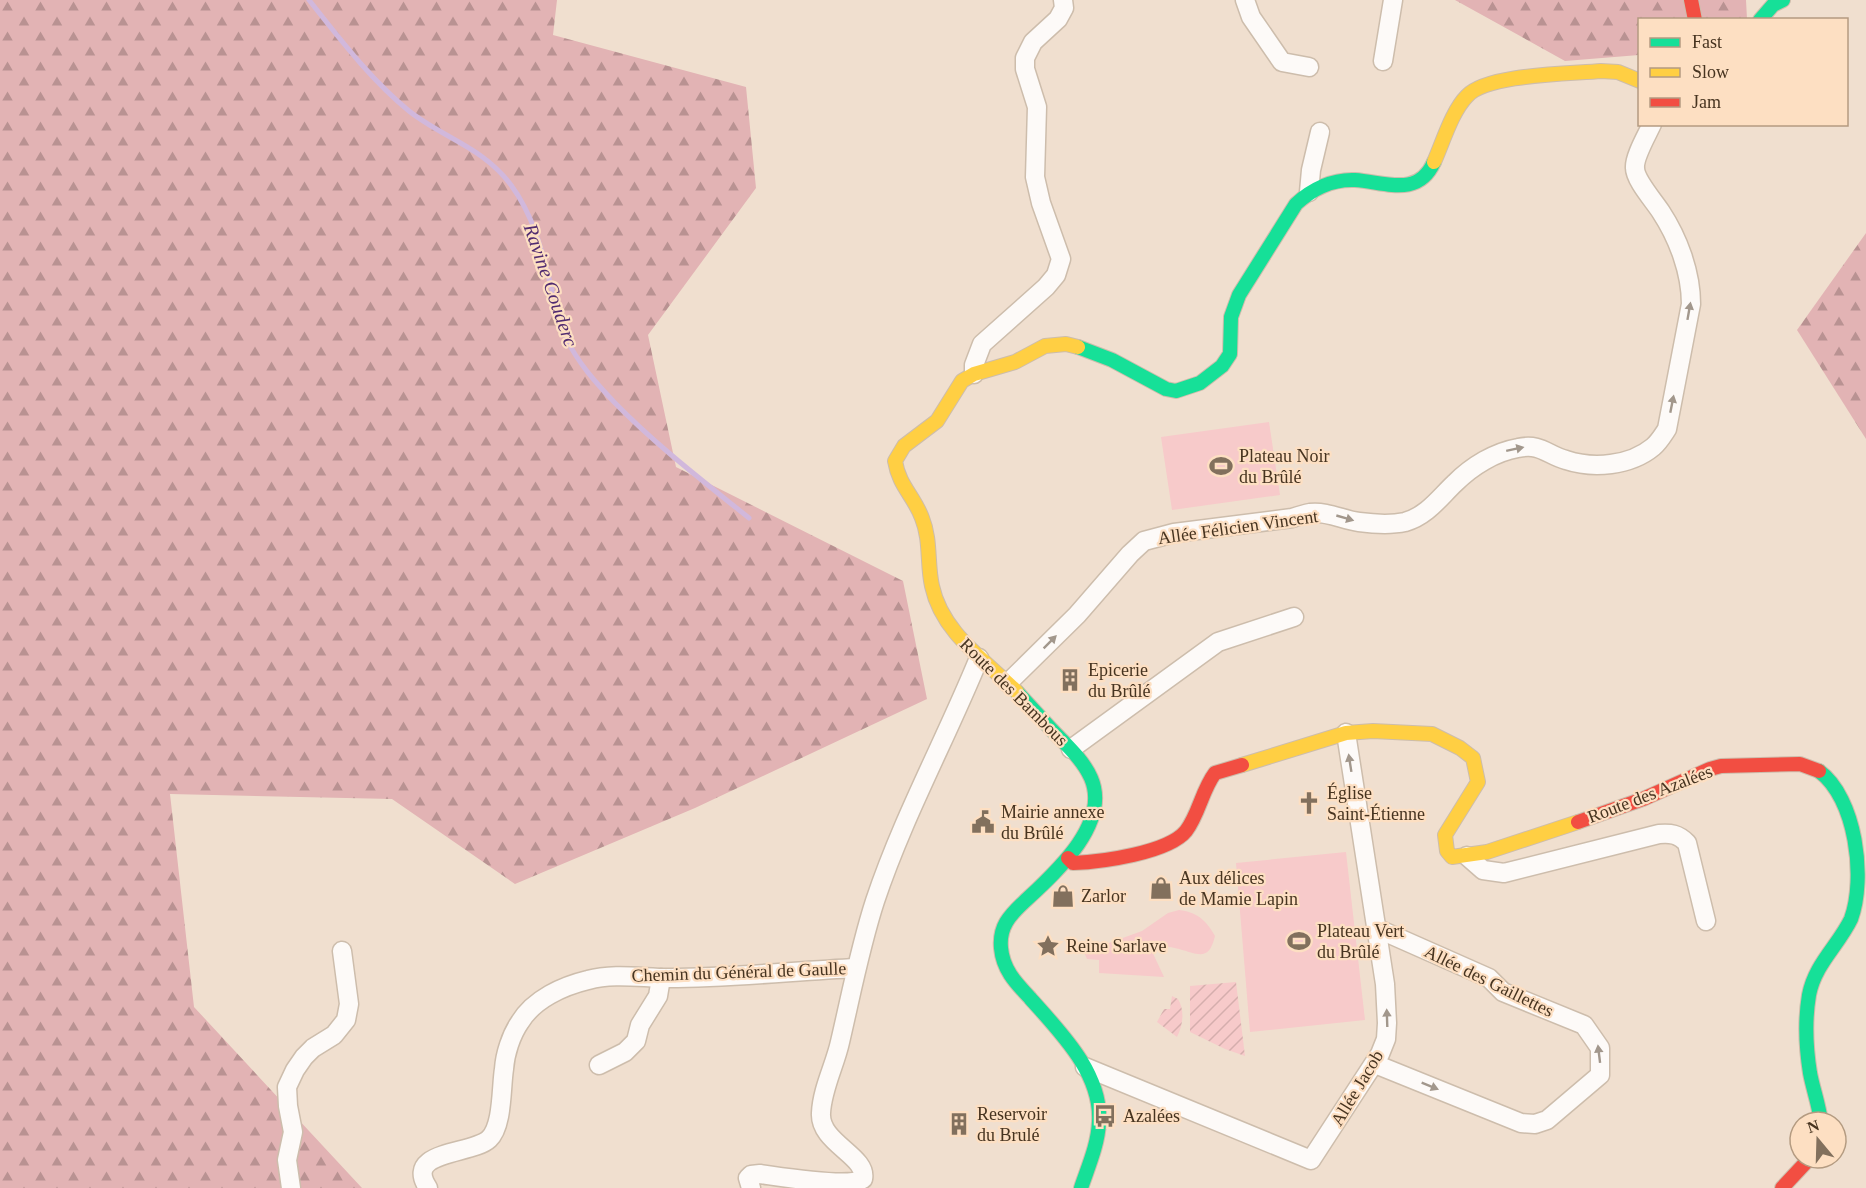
<svg xmlns="http://www.w3.org/2000/svg" width="1866" height="1188" viewBox="0 0 1866 1188" font-family="Georgia,serif">
<defs>
<pattern id="forest-firs" width="22" height="20" patternUnits="userSpaceOnUse" patternTransform="scale(1.5)"><rect width="22" height="20" fill="#e2b3b4"/><path d="M5 1l3.5 6h-7zM16 11l3.5 6h-7z" fill="#b99292"/></pattern>
<pattern id="garden-furrows" width="10" height="10" patternUnits="userSpaceOnUse" patternTransform="scale(1.5)"><rect width="10" height="10" fill="#f7caca"/><path d="M-1 1l2-2M0 10L10 0M9 11l2-2" fill="none" stroke="#d5aead"/></pattern>
</defs>
<rect width="100%" height="100%" fill="#f0dfcf"/>
<g fill="url(#forest-firs)">
<path d="M0 0H557L553 35 746 87 756 188 648 335 676 467 903 581 927 699 695 808 515 884 392 799 170 794 194 1007 362 1188H0Z"/>
<path d="M1455 0H1746L1747 19 1640 20 1639 55 1565 61Z"/>
<path d="M1866 233V439L1797 330Z"/>
</g>
<g fill="#f7caca">
<path d="M1269 422 1280 495 1172 510 1161 437Z"/>
<path d="M1346 852 1365 1020 1250 1032 1236 863Z"/>
<path d="M1179 910C1197 912 1206 920 1215 936 1209 962 1198 954 1179 949 1169 946 1159 946 1149 945L1164 977 1099 973V960L1087 959 1084 952 1142 931 1168 913Z"/>
</g>
<g fill="url(#garden-furrows)">
<path d="M1236 982 1245 1056 1225 1049 1190 1032V986Z"/>
<path d="M1172 996 1178 999C1185 1011 1183 1025 1177 1037L1157 1022 1164 1009H1170Z"/>
</g>
<g fill="none" stroke-linecap="round" stroke-linejoin="round">
<path stroke="#d1b8dc" stroke-width="5" d="M309 0C340 39 370 79 409 111 443 138 483 147 511 185 533 215 542 250 551 286 555 303 558 322 566 338 578 363 596 383 615 403 656 445 703 481 749 518"/>
<g stroke="#cdbdac" stroke-width="21">
<g id="street">
<path d="M1245 0 1251 17 1282 62 1309 67"/>
<path d="M1383 61 1393 0"/>
<path d="M1309 192 1311 170 1320 132"/>
<path d="M974 374V365L982 344 1046 287 1056 275 1061 259 1041 203 1035 177 1037 107 1025 69V58L1033 42 1058 19 1064 8 1063 0"/>
<path d="M1008 683 1077 615 1130 554 1144 541 1174 533 1292 518C1298 516 1304 514 1310 513 1327 511 1343 520 1359 522 1374 524 1391 525 1405 522 1427 516 1440 497 1455 483 1472 466 1495 452 1518 448 1541 443 1547 455 1566 460 1593 469 1630 466 1653 447 1659 442 1663 435 1667 429L1691 304C1691 272 1678 238 1661 212 1654 201 1635 180 1635 168 1634 157 1647 135 1652 124"/>
<path d="M1071 749 1218 642 1294 617"/>
<path d="M1467 856 1483 870 1504 873 1659 834C1671 833 1678 834 1687 843L1706 921"/>
<path d="M1375 1064 1521 1123 1535 1124 1547 1120 1600 1075V1048L1584 1025 1503 992 1489 978 1376 928"/>
<path d="M599 1065 625 1052 636 1041 640 1025 658 996 661 978"/>
<path d="M1085 1067 1311 1160 1380 1054 1386 1039 1387 1023 1385 984 1346 733"/>
<path d="M291 1188 287 1160 293 1132 288 1106 287 1087 295 1070 304 1057 313 1048 334 1035 346 1020 349 1004 342 951"/>
<path d="M428 1188C403 1150 472 1155 489 1139 503 1126 501 1087 504 1069 505 1054 511 1035 520 1022 534 999 563 986 588 980 614 973 642 978 669 978 731 978 794 971 856 968"/>
<path d="M751 1188 748 1178 751 1175 760 1174C782 1177 847 1188 863 1179 868 1156 819 1143 821 1113 822 1089 835 1065 840 1042 851 995 860 947 875 901 903 817 946 739 979 658"/>
</g>
</g>
<g stroke="#cdbdac" stroke-width="16">
<g id="fast">
<path d="M1760 20 1773 5 1783 0"/>
<path d="M1078 347 1112 360 1166 389 1176 391 1200 383 1222 366 1230 354 1231 317 1239 295 1296 204C1312 189 1333 179 1355 180 1385 182 1418 198 1434 162"/>
<path d="M1017 692C1028 704 1039 716 1051 729 1065 744 1082 758 1091 778 1111 824 1054 874 1024 902 1009 916 999 927 1001 948 1003 970 1016 983 1030 998 1060 1032 1102 1073 1099 1122 1098 1145 1088 1167 1081 1188"/>
<path d="M1819 771C1856 798 1866 878 1851 919 1838 946 1815 964 1809 995 1805 1019 1806 1048 1810 1073 1813 1089 1819 1105 1821 1122"/>
</g>
</g>
<g stroke="#cdbdac" stroke-width="16">
<g id="slow">
<path d="M1434 162C1443 142 1452 111 1467 96 1487 74 1570 74 1601 71L1618 72 1640 81"/>
<path d="M1017 692C985 660 942 633 932 586 927 564 931 540 922 518 914 496 899 486 895 461L904 446 937 421 962 381 974 374 1015 362 1045 346 1066 344 1078 347"/>
<path d="M1242 765 1346 733 1373 731 1432 734 1460 748 1473 758 1478 782 1445 835 1447 851 1452 857 1487 852 1578 822"/>
</g>
</g>
<g stroke="#cdbdac" stroke-width="16">
<g id="jam">
<path d="M1691 0 1695 20"/>
<path d="M1578 822 1643 799 1710 769 1721 766 1800 764 1819 771"/>
<path d="M1068 858 1073 863C1101 862 1168 853 1186 831 1199 814 1202 790 1215 773L1242 765"/>
<path d="M1782 1188 1810 1158"/>
</g>
</g>
<use href="#street" stroke="#fdfaf8" stroke-width="18"/>
<use href="#fast" stroke="#16e098" stroke-width="14"/>
<use href="#slow" stroke="#ffcf43" stroke-width="14"/>
<use href="#jam" stroke="#f24e42" stroke-width="14"/>
</g>
<defs><path id="oneway-solid" d="M-6-.8H1V-3.2L6.5 0L1 3.2V.8H-6Z" transform="scale(1.5)"/></defs>
<g fill="#a2978c">
<use href="#oneway-solid" transform="translate(1689 311) rotate(-80)"/>
<use href="#oneway-solid" transform="translate(1672 404) rotate(-79)"/>
<use href="#oneway-solid" transform="translate(1515 449) rotate(-12)"/>
<use href="#oneway-solid" transform="translate(1345 518) rotate(16)"/>
<use href="#oneway-solid" transform="translate(1050 642) rotate(-45)"/>
<use href="#oneway-solid" transform="translate(1350 763) rotate(-99)"/>
<use href="#oneway-solid" transform="translate(1387 1018) rotate(-92)"/>
<use href="#oneway-solid" transform="translate(1599 1054) rotate(-97)"/>
<use href="#oneway-solid" transform="translate(1430 1086) rotate(22)"/>
</g>
<defs>
<g id="stadium-bare" transform="scale(1.8)"><path d="M0-5a6.5 5 0 1 0 0 10a6.5 5 0 1 0 0-10ZM-3.5-1.8h7v3.6h-7Z" fill="#82705d" stroke="#fddfc2" stroke-width="2.5" paint-order="stroke"/></g>
<g id="building-bare" transform="scale(1.8)"><path d="M-4-6H4V6H1V3H-1V6H-4ZM-2.5-4.3h1.7v1.8h-1.7ZM.8-4.3h1.7v1.8H.8ZM-2.5-1h1.7V.8h-1.7ZM.8-1h1.7V.8H.8Z" fill="#82705d" stroke="#fddfc2" stroke-width="2.5" paint-order="stroke"/></g>
<g id="church-bare" transform="scale(1.8)"><path d="M-1.2-6h2.4v3.5h3.3v2.4h-3.3V6h-2.4V-.1h-3.3v-2.4h3.3Z" fill="#82705d" stroke="#fddfc2" stroke-width="2.5" paint-order="stroke"/></g>
<g id="civic-bare" transform="scale(1.8)"><path d="M-.6-6.5H3V-4.5H.6V-3L4-1V1h2V6H-6V1h2V-1L-.6-3ZM-1.2 2.5V6h2.4V2.5Z" fill="#82705d" stroke="#fddfc2" stroke-width="2.5" paint-order="stroke"/></g>
<g id="shop-bare" transform="scale(1.8)"><path d="M-5-2.5h2.3a2.7 3.5 0 0 1 5.4 0H5L5.5 6h-11ZM-1.5-2.5h3a1.5 2.3 0 0 0-3 0Z" fill="#82705d" stroke="#fddfc2" stroke-width="2.5" paint-order="stroke"/></g>
<g id="sight-bare" transform="scale(1.8)"><path d="M0-6L1.8-2.2L6-1.7L2.9 1.2L3.7 5.4L0 3.3L-3.7 5.4L-2.9 1.2L-6-1.7L-1.8-2.2Z" fill="#82705d" stroke="#fddfc2" stroke-width="2.5" paint-order="stroke"/></g>
<g id="bus-bare" transform="scale(1.8)"><path d="M-5-6H5V4H4V6H2V4H-2V6H-4V4H-5ZM-3.5-4V0h7V-4ZM-3.5 1.2v1.5H-2V1.2ZM2 1.2v1.5H3.5V1.2Z" fill="#82705d" stroke="#fddfc2" stroke-width="2.5" paint-order="stroke"/></g>
</defs>
<g fill-rule="evenodd">
<use href="#stadium-bare" x="1221" y="466"/>
<use href="#building-bare" x="1070" y="680"/>
<use href="#church-bare" x="1309" y="803"/>
<use href="#civic-bare" x="983" y="822"/>
<use href="#shop-bare" x="1161" y="888"/>
<use href="#shop-bare" x="1063" y="896"/>
<use href="#stadium-bare" x="1299" y="941"/>
<use href="#sight-bare" x="1048" y="946"/>
<use href="#bus-bare" x="1105" y="1116"/>
<use href="#building-bare" x="959" y="1124"/>
</g>
<g text-anchor="middle" dominant-baseline="central" stroke-width="4.5" stroke-linejoin="round" paint-order="stroke">
<g font-size="18" fill="#473420" stroke="#fddfc2" text-anchor="start">
<text x="1239" y="456">Plateau Noir<tspan x="1239" dy="21">du Brûlé</tspan></text>
<text x="1088" y="670">Epicerie<tspan x="1088" dy="21">du Brûlé</tspan></text>
<text x="1327" y="793">Église<tspan x="1327" dy="21">Saint-Étienne</tspan></text>
<text x="1001" y="812">Mairie annexe<tspan x="1001" dy="21">du Brûlé</tspan></text>
<text x="1179" y="878">Aux délices<tspan x="1179" dy="21">de Mamie Lapin</tspan></text>
<text x="1081" y="896">Zarlor</text>
<text x="1317" y="931">Plateau Vert<tspan x="1317" dy="21">du Brûlé</tspan></text>
<text x="1066" y="946">Reine Sarlave</text>
<text x="977" y="1114">Reservoir<tspan x="977" dy="21">du Brulé</tspan></text>
<text x="1123" y="1116">Azalées</text>
</g>
<g font-size="18" fill="#473420" stroke="#fddfc2">
<text transform="translate(1238 527) rotate(-8)">Allée Félicien Vincent</text>
<text transform="translate(1014 692) rotate(45)">Route des Bambous</text>
<text transform="translate(1650 794) rotate(-21)">Route des Azalées</text>
<text transform="translate(739 972) rotate(-2)">Chemin du Général de Gaulle</text>
<text transform="translate(1489 981) rotate(26)">Allée des Gaillettes</text>
<text transform="translate(1357 1088) rotate(-59)">Allée Jacob</text>
</g>
<g font-size="20" font-style="italic" fill="#502b70" stroke="#fddfc2">
<text transform="translate(551 285) rotate(71)">Ravine Couderc</text>
</g>
</g>
<rect x="1638" y="18" width="210" height="108" fill="#fddfc2" stroke="#b49b81" stroke-width="1.5"/>
<rect x="1650" y="38" width="30" height="9" fill="#16e098" stroke="#b49b81" stroke-width="1.5"/>
<text x="1692" y="48" font-size="18" fill="#473420">Fast</text>
<rect x="1650" y="68" width="30" height="9" fill="#ffcf43" stroke="#b49b81" stroke-width="1.5"/>
<text x="1692" y="78" font-size="18" fill="#473420">Slow</text>
<rect x="1650" y="98" width="30" height="9" fill="#f24e42" stroke="#b49b81" stroke-width="1.5"/>
<text x="1692" y="108" font-size="18" fill="#473420">Jam</text>
<g transform="translate(1818 1140) rotate(341)"><circle r="28" fill="#fddfc2" stroke="#b49b81" stroke-width="1.5"/>
<path d="M0-4.5L10 22L0 15L-10 22Z" fill="#82705d"/>
<text y="-9" font-size="16" font-weight="bold" text-anchor="middle" fill="#473420">N</text>
</g>
</svg>
